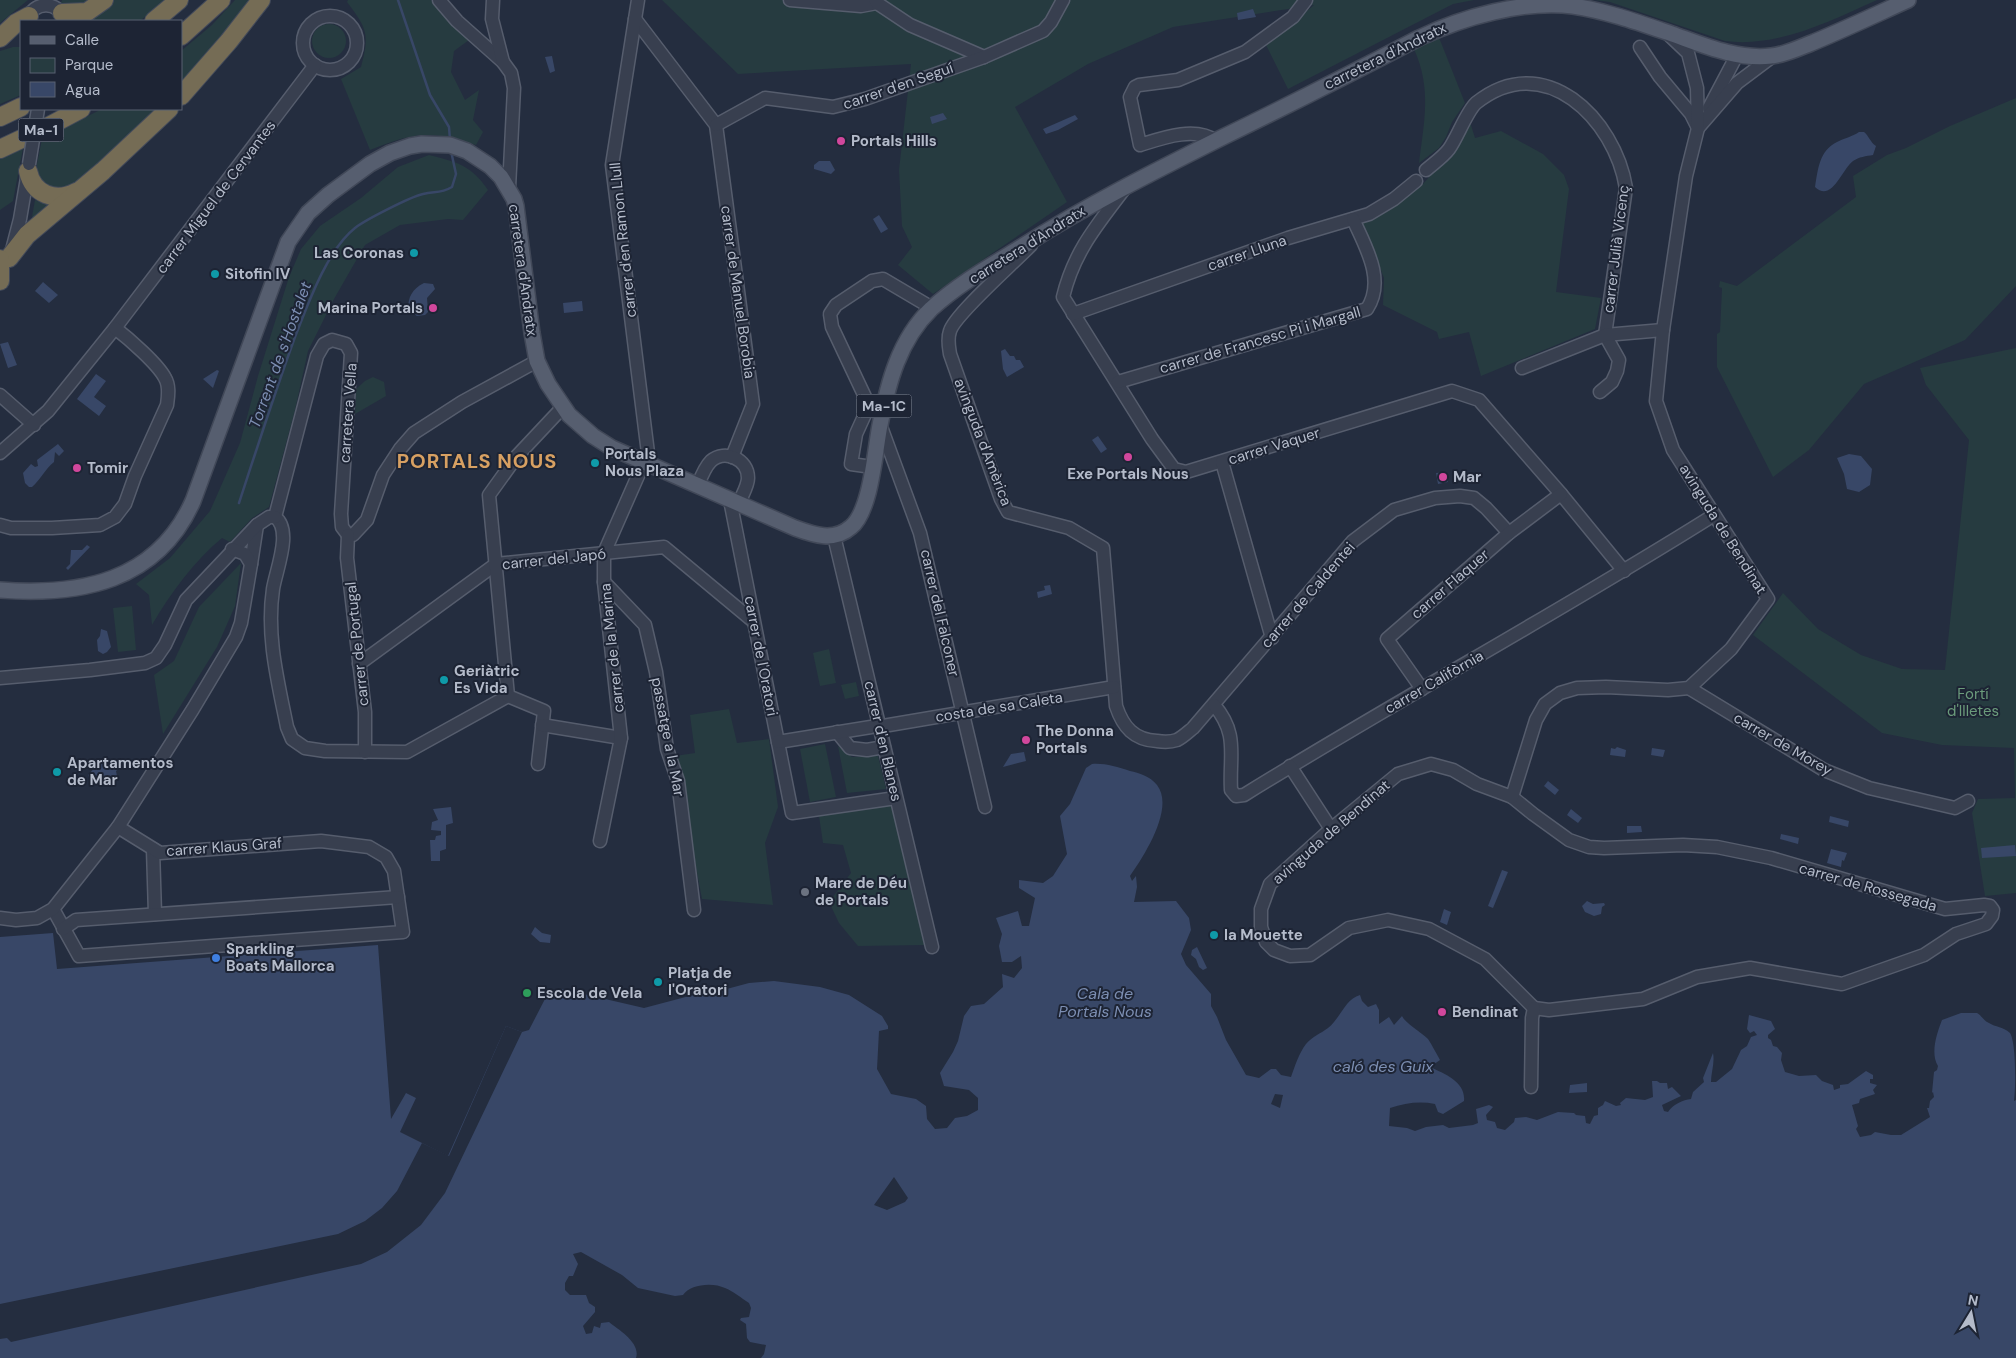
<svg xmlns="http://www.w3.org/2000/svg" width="2016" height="1358" viewBox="0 0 2016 1358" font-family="'DM Sans',sans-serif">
<rect width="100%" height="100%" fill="#242d3f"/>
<g fill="#263b40">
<path d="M0 0H28L0 23Z"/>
<path d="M62 0H94L68 10 61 3Z"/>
<path d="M111 0H165L140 21H69Z"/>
<path d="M235 0H253L181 85V51L212 25Z"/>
<path d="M348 0H431L469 40 454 51 451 72 465 100 479 90 473 120 483 132 476 145C429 130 415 132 370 150L341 79 361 67C370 35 367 28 347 2Z"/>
<path d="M662 0H1474L1453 4 1288 89 1266 45 1314 5 1173 27 1088 64 1015 107 1067 202 933 294 898 265 912 247 902 226 899 170 911 64 738 74Z"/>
<path d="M1595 0H1877C1830 21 1778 48 1725 41L1610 2Z"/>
<circle cx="329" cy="41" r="17"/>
<path d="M1438 35 1465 103 1452 122 1446 137 1439 148 1419 163C1424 122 1432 89 1414 49Z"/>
<path d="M13 47H21V95L0 104V51Z"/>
<path d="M2016 98V286L1965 340 1864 384 1809 450 1773 477 1717 367V334L1720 332 1722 288 1719 287 1720 281 1737 286 1856 197 1853 176 1887 155 1906 148 1950 126Z"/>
<path d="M102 109H158L103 164 67 189 43 188 36 169 42 139Z"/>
<path d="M1470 122 1475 138 1501 131 1543 154 1564 175 1569 189 1556 292 1601 298 1595 329 1481 376 1469 332 1439 339 1437 332 1383 305 1384 278 1362 223 1422 185 1459 144Z"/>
<path d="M23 148 13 201 0 210V158Z"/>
<path d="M429 155C457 162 471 165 488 190L463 220 448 219 400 225 365 245 334 299 308 351 295 410 269 507 252 518 230 542 222 538C194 561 170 594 152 625L149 595 136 584 170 558 210 511 240 443 258 376 289 277 301 249 320 226 361 198 398 167Z"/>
<path d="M35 200 49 205 33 218 32 217Z"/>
<path d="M2016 348V893L1985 896 1972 813 1978 799 2015 798 2014 748 1942 745 1882 733 1753 635 1783 593 1818 629 1861 655 1902 669 1945 670 1969 440 1926 385 1920 368Z"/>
<path d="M373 377 384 382 386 396 355 414 356 389 365 381Z"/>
<path d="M241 563 235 606 217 647 163 734 154 675 174 661 199 607Z"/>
<path d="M132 606 136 650 118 652 113 608Z"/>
<path d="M829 649 836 683 820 686 813 653Z"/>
<path d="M856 682 859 696 845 699 841 685Z"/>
<path d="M729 709 737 743 769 739 778 807 765 843 773 905 702 899 675 756 695 753 690 715Z"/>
<path d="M825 744 836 797 810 802 800 749Z"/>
<path d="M838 746 852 757 878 756 886 789 847 793Z"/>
<path d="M892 805 925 945 858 946 839 923 829 902 851 873 843 845 823 843 819 816Z"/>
</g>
<g fill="#384767" fill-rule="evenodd">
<path d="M1253 9 1256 17 1238 20 1237 13Z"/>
<path d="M552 56 555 71 550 73 545 57Z"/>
<path d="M943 113 947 119 932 124 930 117Z"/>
<path d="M1075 115 1078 119 1058 130 1046 134 1043 129Z"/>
<path d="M1859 132H1864C1869 136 1870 142 1876 146L1873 155C1866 156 1859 157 1853 161 1842 169 1832 203 1815 187 1818 169 1819 151 1837 142 1844 138 1852 137 1859 132Z"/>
<path d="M819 161H830L835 170 831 174 814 169V165Z"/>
<path d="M879 215 888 229 881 233 873 219Z"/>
<path d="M43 282 58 295 49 303 35 291Z"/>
<path d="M424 283 433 284 435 289 427 298 428 312 425 315 417 316 408 310C408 297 412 289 424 283Z"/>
<path d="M582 301 583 311 564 313 563 303Z"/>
<path d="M8 342 17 365 8 368 0 344Z"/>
<path d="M1005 349 1010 356H1014L1016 360H1020L1024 367 1007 377 1003 369 1001 351Z"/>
<path d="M217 370 219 371 213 388 203 379Z"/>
<path d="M96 374 106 381 94 397 106 406 99 416 77 399Z"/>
<path d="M1098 436 1107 449 1101 453 1092 440Z"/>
<path d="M58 444 64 451 59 456 55 452 54 462C45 469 41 479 32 487H29L25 483 23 473 31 464 35 467 38 466 37 460Z"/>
<path d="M1849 454 1861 456 1872 469 1870 485 1859 492 1847 489 1844 474 1837 458Z"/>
<path d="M1446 472 1448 482 1438 484 1436 473Z"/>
<path d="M87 545 90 547 68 570 66 568 70 564 71 550H82Z"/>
<path d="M1050 585 1052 594 1038 598 1037 592 1045 590 1044 586Z"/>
<path d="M101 629 107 631 111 647 107 652 103 654 98 651 97 640 100 636Z"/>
<path d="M1617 747 1626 750 1625 757 1610 755 1611 748 1615 749Z"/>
<path d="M1652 748 1665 750 1663 757 1651 755Z"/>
<path d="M1024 752 1026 761 1003 767 1011 754Z"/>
<path d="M101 761 108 764 119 762 121 766 116 771 117 776 115 780 100 779 94 785 90 781 88 775Z"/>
<path d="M1092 764C1105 763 1117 767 1130 771 1139 773 1150 776 1157 785 1175 808 1144 856 1130 876L1132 881 1136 876 1137 887 1134 902 1176 901 1189 918 1191 930 1181 954 1186 965 1211 994V1006L1217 1017 1226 1040 1246 1075 1259 1078 1271 1069H1276L1281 1075 1291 1077C1295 1066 1299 1053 1306 1044 1313 1036 1320 1034 1328 1028 1340 1019 1345 999 1360 995L1362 1001 1368 1007 1376 1004 1379 1010V1024L1389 1017 1394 1025 1402 1016C1405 1023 1421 1032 1428 1039 1432 1045 1436 1053 1440 1060L1430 1067C1445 1074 1466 1082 1464 1101L1443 1114 1438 1112 1435 1104C1420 1101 1405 1103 1390 1108L1389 1126 1407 1128 1415 1131 1426 1127 1443 1125 1449 1128 1473 1125 1478 1123 1476 1109 1489 1105 1493 1107 1486 1115 1487 1120 1495 1122 1497 1128 1505 1130 1514 1122 1515 1118 1526 1117 1537 1120 1558 1112 1574 1113 1576 1115 1585 1116 1586 1123 1590 1124 1594 1116 1598 1115V1108L1603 1105 1605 1101 1616 1106 1621 1105 1620 1103 1626 1098 1645 1100 1653 1097 1652 1081H1657L1660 1083H1667L1668 1089 1672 1087 1681 1096 1662 1105 1664 1111 1668 1112C1673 1104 1683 1100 1691 1099L1693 1092 1704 1082 1703 1078 1713 1053C1715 1063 1711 1072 1711 1082H1716L1732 1069 1741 1050 1747 1046 1751 1037 1757 1035 1754 1031 1750 1033 1747 1029 1749 1015 1771 1021 1775 1029 1768 1035V1038L1771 1040 1773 1046 1777 1047 1782 1053 1781 1060 1785 1072 1799 1076 1816 1075 1822 1081 1833 1085 1834 1090 1840 1088V1085L1848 1084 1866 1071 1873 1075V1079H1870V1083L1877 1085 1873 1090 1875 1094 1860 1099 1859 1103 1852 1105 1858 1126 1856 1129 1860 1137 1871 1135 1875 1132 1891 1135H1901L1930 1117 1927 1108H1929L1930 1101 1934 1097 1933 1092 1932 1093 1934 1072 1937 1070 1938 1066C1930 1053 1937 1033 1942 1020L1961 1013H1977C1982 1016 1984 1021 1989 1023 1995 1027 2004 1027 2010 1033 2016 1042 2016 1086 2014 1101L2016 1100V1358H761L764 1354 766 1345 750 1342 747 1338 746 1324 740 1320 741 1318 749 1317 751 1308 749 1303C741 1298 733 1291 725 1288 713 1282 690 1284 683 1295L675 1296 638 1288 622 1275 581 1252 573 1254 578 1264 573 1276H569L565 1283V1290L570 1295H586L589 1303 595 1307V1312L583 1326 586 1334 592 1333 594 1326 600 1328 601 1323 609 1322C619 1330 641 1343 636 1358H0V937L53 933 57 969 378 945 391 1119 406 1093 416 1098 400 1132 448 1156 506 1026 522 1032 529 1030 545 999 562 989 644 1008 697 994 723 990 749 983 774 981 820 987 849 995 882 1016 888 1026V1029L879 1031 877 1069 891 1094 916 1099 926 1106 927 1119 935 1129 947 1128 955 1118 967 1116 978 1110V1098L969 1090 944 1086 940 1073 953 1052 958 1041 964 1016 971 1006 984 1004 1003 987 1002 974 1014 978 1022 968 1021 956 1012 962H1002L999 946 1002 934 996 918 1018 911 1022 926H1029L1035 898 1019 888V880L1043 883 1053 876 1067 854 1060 816 1070 804 1086 768ZM1275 1094 1283 1095 1280 1108 1271 1104ZM894 1177 908 1198 905 1202 887 1210 874 1205Z"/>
<path d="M1548 781 1559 790 1555 795 1544 786Z"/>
<path d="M451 807 453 823 446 825V849L440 851V861H431L430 840H435L436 836 441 835V831L431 830 432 822 438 820 433 809Z"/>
<path d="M1571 809 1582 818 1578 823 1567 815Z"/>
<path d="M1830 816 1849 821 1848 827 1829 822Z"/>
<path d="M1627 826H1641L1642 832 1627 833Z"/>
<path d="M1781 834 1799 838 1798 844 1780 839Z"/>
<path d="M2015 845 2016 856 1982 858 1981 848Z"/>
<path d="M1831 849 1847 853 1844 861 1842 860 1841 867 1827 863Z"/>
<path d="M1502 870 1508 872 1493 908 1488 906Z"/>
<path d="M1587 901 1593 904 1604 903 1605 905 1602 907 1601 914 1594 916 1585 912 1582 906Z"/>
<path d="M1444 909 1451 912 1447 925 1440 922Z"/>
<path d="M535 927 542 933 551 935 550 943 540 942 531 934Z"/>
<path d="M1197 947 1207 968 1203 970 1199 967 1196 959 1191 955 1192 950Z"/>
<path d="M1587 1083V1092L1569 1093 1570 1085Z"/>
</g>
<path fill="#242d3f" d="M506 1026 522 1032 445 1193 421 1225 387 1252 361 1264 11 1342 7 1338 0 1339V1304L338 1234 365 1221 382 1208 397 1191 422 1143 449 1156Z"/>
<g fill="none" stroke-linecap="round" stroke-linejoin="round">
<g stroke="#384767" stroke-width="2.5">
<path d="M398 0 430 95 449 127 450 140"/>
<path d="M239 503C257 448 275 392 295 337 308 304 327 250 355 228 365 220 410 197 423 194 435 191 440 194 452 187L456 174 451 151"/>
</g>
<g stroke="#565d6d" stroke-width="15">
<g id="minor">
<path d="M439 0 457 21 503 62"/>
<path d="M493 0 492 19 503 62 511 73 514 88 509 188"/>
<path d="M790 0 861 6 877 3"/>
<path d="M875 0 877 3 910 25 984 57"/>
<circle cx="330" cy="43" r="27"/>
<path d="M635 19 716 125 753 404 732 457"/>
<path d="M28 21C31 0 61 0 64 21"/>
<path d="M1640 47 1660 77 1691 114 1697 126"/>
<path d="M1709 108 1737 55"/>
<path d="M716 125 765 98 833 107 865 99 984 57 1043 31 1051 22 1063 0"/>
<path d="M1698 128 1737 83 1773 56"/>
<path d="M1216 141C1195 126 1162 138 1140 145L1130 97 1135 87 1139 85 1178 80 1245 52 1293 17 1306 0"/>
<path d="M1426 170C1434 163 1443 157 1449 149 1457 138 1467 111 1476 103 1544 48 1615 119 1626 188L1605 335 1619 360 1617 371 1612 382 1600 392"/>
<path d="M1125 188C1098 224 1074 251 1063 297L1152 439 1174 469 1186 472 1452 391 1479 400 1561 494 1624 571"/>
<path d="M1031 245C1016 261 955 314 950 331 947 339 949 347 950 354L1001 499 1008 512 1069 528 1103 548 1116 706C1123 727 1134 740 1157 741 1164 742 1171 742 1177 740 1183 737 1188 732 1193 728L1353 541 1394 510 1435 498 1460 496 1474 498 1486 508 1509 533"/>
<path d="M12 250 20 219 28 172"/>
<path d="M1073 314 1288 238 1369 214 1394 199 1416 181"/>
<path d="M1522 368 1605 335 1663 330"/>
<path d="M1118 382 1367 309C1386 280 1365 246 1353 219"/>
<path d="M0 395 34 425"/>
<path d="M880 424 920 533 985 807"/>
<path d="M0 453 48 411 115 328 315 65"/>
<path d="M1222 462 1272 638"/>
<path d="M872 467 851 464 856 434 866 412V399L832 327 830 314 836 305 872 281 883 279 927 305 931 309"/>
<path d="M698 485C701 477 705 467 711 461 725 449 748 459 748 478 748 486 742 495 739 503"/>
<path d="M730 500 792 813 896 798"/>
<path d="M275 517C293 530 276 570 273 589 266 636 278 682 287 727L292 739 305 748 325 751 407 752 508 696"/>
<path d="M275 517 317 356 324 344 332 340 346 344 351 353 341 514 342 527 348 535"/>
<path d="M0 525 11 528H52L100 525 115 517 125 504 135 476 167 405C168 397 170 386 165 378 158 364 128 338 115 328"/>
<path d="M348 535H353L367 520 383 475 400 449 414 433 462 402 537 361"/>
<path d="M348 535 347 558 365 712V752"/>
<path d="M834 536 932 947"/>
<path d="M251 564 257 525"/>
<path d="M604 582 645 625 656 672 667 749 678 781 694 910"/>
<path d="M359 664 496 564 664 547 753 621"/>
<path d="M0 678 90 670 145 663 156 658 165 645 186 600 257 525 269 517H275"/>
<path d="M1689 688 1824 770 1869 788 1955 808 1968 801"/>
<path d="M1422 689 1387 639 1509 533 1561 494"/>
<path d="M508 696 489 495 517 456 563 407"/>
<path d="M508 696 544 711 538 764"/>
<path d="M1214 705C1239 734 1229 755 1231 790L1236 796 1244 795C1399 699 1560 612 1714 515"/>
<path d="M542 725 621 738"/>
<path d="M883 726 1114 687"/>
<path d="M837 732 850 748 867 750 884 747"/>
<path d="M778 742 871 727"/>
<path d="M1290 766 1331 829"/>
<path d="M1512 797 1533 814 1569 840 1589 847 1604 848 1683 845 1717 847 1771 858 1945 909 1984 905 1990 906 1993 910 1992 916 1986 924 1956 934 1924 955 1842 984 1750 968 1697 977 1643 999 1549 1010 1534 1008"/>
<path d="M600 841 621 738 604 582V553L648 453 612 165 638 0"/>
<path d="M153 849 155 914"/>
<path d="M53 909 79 956 403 932 394 871 386 857 369 847 321 841 160 853 118 827"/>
<path d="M0 918 16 920 37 918 53 909 118 827 193 709 236 637 241 623 251 564 245 554 232 549"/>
<path d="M63 929 76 920 398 897"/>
<path d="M1534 1008 1485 959 1429 929 1388 920 1349 928 1310 955 1290 956 1274 950 1266 942 1261 927V909L1270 884 1331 829 1398 774 1431 764 1453 770 1477 784 1512 797 1536 720 1545 704 1560 693 1577 688 1606 687 1668 690 1689 688 1731 649 1768 599 1673 450 1656 401 1663 330 1686 176 1698 128 1697 88 1688 53 1668 34"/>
<path d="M1531 1087 1532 1018 1534 1008"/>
</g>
</g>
<g stroke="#414858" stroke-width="18">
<path id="major" d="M0 590C80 596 157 582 193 501L288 242 308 213 328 195 370 164 390 153 410 146 422 144 450 145 467 151 490 166 501 177 514 199 516 206 532 333 537 361 548 384 569 415 593 436 612 448 795 528C814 535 834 542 851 527 871 511 875 450 880 425 888 383 899 340 931 309 958 284 992 265 1023 246 1087 205 1155 171 1223 137 1289 105 1354 72 1419 38 1463 17 1523 0 1573 6 1607 11 1640 23 1672 34 1703 45 1737 60 1771 56 1785 55 1801 47 1814 42 1845 29 1877 14 1908 0"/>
</g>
<g stroke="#434a5a" stroke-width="20">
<g id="highway">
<path d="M62 13 87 12 104 0"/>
<path d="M154 21 179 0"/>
<path d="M181 36 221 0"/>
<path d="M0 38 16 23 29 16"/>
<path d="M181 96 229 41 261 0"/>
<path d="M0 117 21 107"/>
<path d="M0 149 49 126 81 109"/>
<path d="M28 171C33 194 55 203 76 192"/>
<path d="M9 258 27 235 103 171 169 109"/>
<path d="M0 259V281"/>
</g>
</g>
<use href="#minor" stroke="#383f4f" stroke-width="12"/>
<use href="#major" stroke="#565e6f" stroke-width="15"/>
<use href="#highway" stroke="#756c55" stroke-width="18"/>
<g stroke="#565d6d" stroke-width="15" stroke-linecap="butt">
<path id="minor-bridge" d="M29 164 38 109"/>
</g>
<use href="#minor-bridge" stroke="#383f4f" stroke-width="12"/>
</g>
<g fill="#d1479c" stroke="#1d2434" stroke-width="2">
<circle cx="841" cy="141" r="5"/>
<circle cx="433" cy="308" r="5"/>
<circle cx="1128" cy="457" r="5"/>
<circle cx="77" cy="468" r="5"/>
<circle cx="1443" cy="477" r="5"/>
<circle cx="1026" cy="740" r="5"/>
<circle cx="1442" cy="1012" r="5"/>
</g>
<g fill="#0f9aa8" stroke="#1d2434" stroke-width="2">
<circle cx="414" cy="253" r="5"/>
<circle cx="215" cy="274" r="5"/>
<circle cx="595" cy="463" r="5"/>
<circle cx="444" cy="680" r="5"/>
<circle cx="57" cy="772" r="5"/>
<circle cx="1214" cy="935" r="5"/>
<circle cx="658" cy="982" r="5"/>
</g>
<circle fill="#6b7280" stroke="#1d2434" stroke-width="2" cx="805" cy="892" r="5"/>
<circle fill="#3f7fe0" stroke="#1d2434" stroke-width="2" cx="216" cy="958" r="5"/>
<circle fill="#2e9e5b" stroke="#1d2434" stroke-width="2" cx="527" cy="993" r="5"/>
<g text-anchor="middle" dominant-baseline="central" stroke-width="4" stroke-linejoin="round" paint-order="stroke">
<g fill="#1d2434" stroke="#878e9d" stroke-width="1">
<rect x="18.5" y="118.5" width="45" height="23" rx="4"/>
<rect x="856.5" y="394.5" width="55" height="23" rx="4"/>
</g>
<g font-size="14" font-weight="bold" fill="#b4bbca">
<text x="41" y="130">Ma-1</text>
<text x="884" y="406">Ma-1C</text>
</g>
<g font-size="15" fill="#b4bbca" stroke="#1d2434">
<text transform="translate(1385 56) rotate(-26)">carretera d'Andratx</text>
<text transform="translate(898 86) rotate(-19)">carrer d'en Seguí</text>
<text transform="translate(216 197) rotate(-53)">carrer Miguel de Cervantes</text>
<text transform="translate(623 240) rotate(-96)">carrer d'en Ramon Llull</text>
<text transform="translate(1027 245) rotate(-32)">carretera d'Andratx</text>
<text transform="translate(1616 249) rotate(-83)">carrer Julià Vicenç</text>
<text transform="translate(1247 253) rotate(-19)">carrer Lluna</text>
<text transform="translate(523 270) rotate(82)">carretera d'Andratx</text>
<text transform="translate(738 292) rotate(82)">carrer de Manuel Borobia</text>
<text transform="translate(1260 340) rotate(-16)">carrer de Francesc Pi i Margall</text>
<text transform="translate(348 413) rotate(-86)">carretera Vella</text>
<text transform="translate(983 442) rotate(69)">avinguda d'Amèrica</text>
<text transform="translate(1274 446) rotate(-17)">carrer Vaquer</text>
<text transform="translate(1723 529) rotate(58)">avinguda de Bendinat</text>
<text transform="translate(554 559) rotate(-6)">carrer del Japó</text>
<text transform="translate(1450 584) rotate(-41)">carrer Flaquer</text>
<text transform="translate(1308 595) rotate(-49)">carrer de Caldentei</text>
<text transform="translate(940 613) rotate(77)">carrer del Falconer</text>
<text transform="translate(357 644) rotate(-96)">carrer de Portugal</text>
<text transform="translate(612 648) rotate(-96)">carrer de la Marina</text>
<text transform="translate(761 656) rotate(79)">carrer de l'Oratori</text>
<text transform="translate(1434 682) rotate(-30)">carrer Califòrnia</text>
<text transform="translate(999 707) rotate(-9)">costa de sa Caleta</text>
<text transform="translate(668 737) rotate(79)">passatge a la Mar</text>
<text transform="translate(883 741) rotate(77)">carrer d'en Blanes</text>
<text transform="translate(1783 744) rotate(30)">carrer de Morey</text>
<text transform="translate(1331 832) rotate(-41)">avinguda de Bendinat</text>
<text transform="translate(224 847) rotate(-4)">carrer Klaus Graf</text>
<text transform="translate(1868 887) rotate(16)">carrer de Rossegada</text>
</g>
<g font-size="15" font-weight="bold" fill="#b4bbca" stroke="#1d2434" text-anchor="start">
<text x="851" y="141">Portals Hills</text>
<text x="404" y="253" text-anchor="end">Las Coronas</text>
<text x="225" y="274">Sitofin IV</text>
<text x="423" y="308" text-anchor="end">Marina Portals</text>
<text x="605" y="454">Portals<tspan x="605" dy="17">Nous Plaza</tspan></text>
<text x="87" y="468">Tomir</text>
<text x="1128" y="474" text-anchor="middle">Exe Portals Nous</text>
<text x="1453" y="477">Mar</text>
<text x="454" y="671">Geriàtric<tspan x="454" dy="17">Es Vida</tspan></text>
<text x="1036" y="731">The Donna<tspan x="1036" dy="17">Portals</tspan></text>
<text x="67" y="763">Apartamentos<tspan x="67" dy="17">de Mar</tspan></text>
<text x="815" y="883">Mare de Déu<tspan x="815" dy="17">de Portals</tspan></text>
<text x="1224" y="935">la Mouette</text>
<text x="226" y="949">Sparkling<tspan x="226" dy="17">Boats Mallorca</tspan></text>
<text x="668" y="973">Platja de<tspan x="668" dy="17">l'Oratori</tspan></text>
<text x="537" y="993">Escola de Vela</text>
<text x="1452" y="1012">Bendinat</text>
</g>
<g font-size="15" fill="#6b9b7b" stroke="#1d2434">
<text x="1973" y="694">Fortí<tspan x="1973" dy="17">d'Illetes</tspan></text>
</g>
<g font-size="16" font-style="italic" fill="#7c8eb2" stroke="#1d2434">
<text transform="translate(280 355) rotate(-70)">Torrent de s'Hostalet</text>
<text x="1105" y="993">Cala de<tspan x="1105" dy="18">Portals Nous</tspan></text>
<text x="1383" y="1066">caló des Guix</text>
</g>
<g font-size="20" font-weight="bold" letter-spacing="1" fill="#d7a062" stroke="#1d2434">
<text x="477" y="461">PORTALS NOUS</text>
</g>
</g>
<rect x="20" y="20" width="162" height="90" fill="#1d2434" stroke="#596070"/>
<rect x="30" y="36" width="25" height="8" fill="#565e6f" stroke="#596070"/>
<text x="65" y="45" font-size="15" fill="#b4bbca">Calle</text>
<rect x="30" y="58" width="25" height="15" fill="#263b40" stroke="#596070"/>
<text x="65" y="70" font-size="15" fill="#b4bbca">Parque</text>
<rect x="30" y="82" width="25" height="15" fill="#384767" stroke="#596070"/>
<text x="65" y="95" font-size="15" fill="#b4bbca">Agua</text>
<g transform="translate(1971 1313) rotate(10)" stroke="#1d2434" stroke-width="4" paint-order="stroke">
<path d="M0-4L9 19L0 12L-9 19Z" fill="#b4bbca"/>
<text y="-8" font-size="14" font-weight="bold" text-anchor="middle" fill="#b4bbca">N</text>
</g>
</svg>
